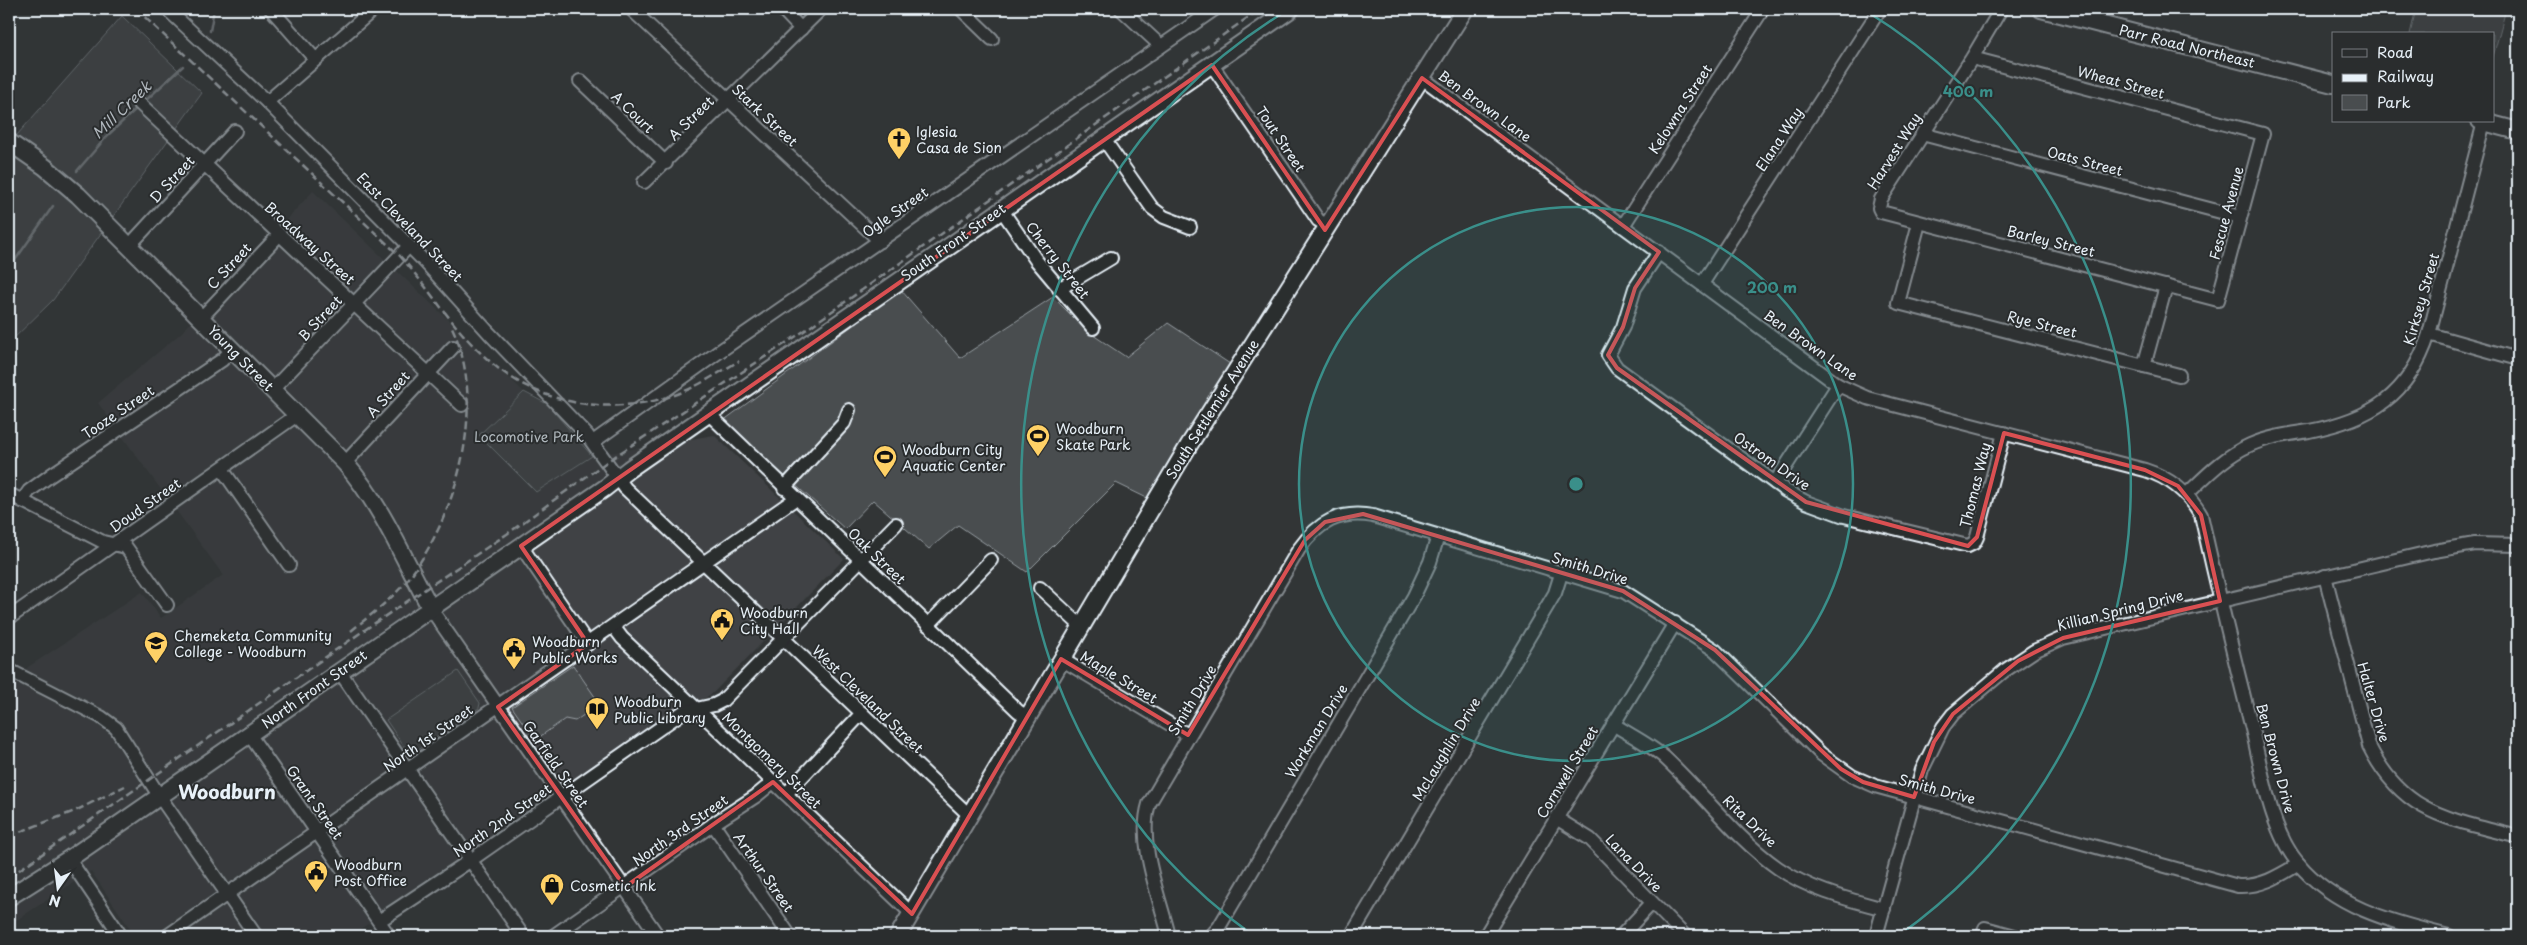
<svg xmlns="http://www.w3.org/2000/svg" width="2527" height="945" viewBox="0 0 2527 945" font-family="'Playpen Sans',sans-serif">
<rect width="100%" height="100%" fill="#323536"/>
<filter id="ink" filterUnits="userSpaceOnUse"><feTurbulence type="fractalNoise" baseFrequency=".02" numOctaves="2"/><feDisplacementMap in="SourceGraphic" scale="10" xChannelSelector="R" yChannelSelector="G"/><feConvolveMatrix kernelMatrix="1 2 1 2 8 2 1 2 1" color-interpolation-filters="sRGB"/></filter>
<g filter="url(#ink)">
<path fill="#3f4244" d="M313 191 524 392 479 435 536 492 592 456 714 435 844 559 714 692 350 936H135L91 871 9 925V689L28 667 142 592 161 618 223 575 98 403 182 332Z"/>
<g fill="#494d4f" stroke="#989fa4">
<path d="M2416 9H2506L2493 57V34H2410Z"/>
<path d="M122 16 202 93 53 300 9 343V144Z"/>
<path d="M901 290 960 358 1053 297 1087 331 1126 357 1168 323 1230 364 1176 458 1149 499 1116 483 1027 572 958 525 929 549 873 500 845 529 723 421Z"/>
<path d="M524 392 547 404 592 456 536 492 479 435Z"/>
<path d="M573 665 600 704 575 721 565 719 535 740 512 707Z"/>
<path d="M458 671 480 703 479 708 414 753 407 751 386 720Z"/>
</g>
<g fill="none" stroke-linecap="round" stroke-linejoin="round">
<g stroke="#9fa5aa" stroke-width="2.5">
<path d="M210 31 214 9"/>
<path d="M144 102 183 66"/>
<path d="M77 171 108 135 138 107"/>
<path d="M9 269 53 206"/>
</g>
<g stroke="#e8f1f8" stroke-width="16">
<g id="minor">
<path d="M167 9 267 102 425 262 490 334 587 435 625 488 969 815"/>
<path d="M271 9 315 59"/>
<path d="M631 9 880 241"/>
<path d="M782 9 801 29"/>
<path d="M961 9 992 39"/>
<path d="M1121 9 1161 46"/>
<path d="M1972 58 2263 134 2218 300 1881 212 1879 208 1881 199 1972 58 2001 9"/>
<path d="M1212 65 1318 220 1327 226"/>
<path d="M1422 78 1838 385 1867 398 2145 470C2170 478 2188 492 2201 515 2217 587 2234 658 2252 729 2262 770 2270 830 2298 863 2336 909 2394 922 2449 936"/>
<path d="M580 81 666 163"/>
<path d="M138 102 462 405"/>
<path d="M267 102 374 9"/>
<path d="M1922 134 2240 217"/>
<path d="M1103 138 1152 208 1164 217 1190 227"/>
<path d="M644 182 821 9"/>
<path d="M1001 209 1036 260 1093 328"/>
<path d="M1919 223 1898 303 2179 375"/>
<path d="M1623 226 1763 9"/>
<path d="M129 246 235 131"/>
<path d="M1659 252 1635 288 1623 327 1608 355 1617 368 1786 491 1806 502 1844 516 1968 546 1974 543 1977 537 2004 433"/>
<path d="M1702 284 1880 9"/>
<path d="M1059 289 1111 258"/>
<path d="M201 318 279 235"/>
<path d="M2429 334 2518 359"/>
<path d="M2144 366 2166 286"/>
<path d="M272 390 409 246"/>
<path d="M708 413 1018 711 1027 717"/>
<path d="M593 442 720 351 1215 9"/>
<path d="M345 463 453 347"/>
<path d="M222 469 289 565"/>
<path d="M1775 483 1838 385"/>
<path d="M784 488 844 423 849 410"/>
<path d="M9 494 103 542 126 547 167 605"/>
<path d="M2187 494C2206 476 2225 456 2250 445 2268 437 2289 434 2309 431 2371 419 2409 396 2429 334L2484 122"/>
<path d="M22 501 29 491 51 475 222 360 232 350"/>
<path d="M521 546 588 644"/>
<path d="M2325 576 2369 746C2403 815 2450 819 2518 837"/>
<path d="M1040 588 1081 626"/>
<path d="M431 609 658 936"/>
<path d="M9 618 297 415"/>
<path d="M928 625 991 560"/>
<path d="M613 626 622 638 912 914"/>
<path d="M1061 659 1188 735"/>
<path d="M9 670 101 717 116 728 160 797 256 936"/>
<path d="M340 672 523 936"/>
<path d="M1613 724C1630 735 1649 744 1664 757 1703 793 1735 838 1778 868 1810 890 1847 899 1884 909"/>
<path d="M249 734 389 936"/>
<path d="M786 794 862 713"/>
<path d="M1556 818 1590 839 1685 936"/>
<path d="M713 824 790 936"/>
<path d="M69 859 121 936"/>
<path d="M379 921 471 860 683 712 714 705 722 701 896 524"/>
<path d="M167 936 795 499"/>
<path d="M553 936 719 820 756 796 773 782"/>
<path d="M1169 936C1160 898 1137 843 1149 804L1299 549C1318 522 1340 510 1373 516L1623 591 1715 650 1821 754 1852 776 1875 786 2238 886C2262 887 2279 876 2299 864"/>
<path d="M1211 936 1219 927 1414 596 1430 562 1438 536"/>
<path d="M1351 936 1555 593 1561 574"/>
<path d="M1485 936 1675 623"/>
<path d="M1621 936 1652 903"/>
<path d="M1876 936 1922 770 1943 727 1953 714 2004 671 2034 651 2063 638 2434 551 2475 544 2518 545"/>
<path d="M1983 936 1985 928 2015 936"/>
</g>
</g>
<g stroke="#e8f1f8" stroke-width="20">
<g id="major">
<path d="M2041 9 2333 84"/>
<path d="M2480 121 2518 131"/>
<path d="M9 142 45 167 78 195 345 463C383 507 403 558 431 609"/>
<path d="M9 897 69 859 605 488 629 469 1291 9"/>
<path d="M898 936 1189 445 1465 9"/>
</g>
</g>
<use href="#minor" stroke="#2a2d2e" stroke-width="12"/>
<use href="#major" stroke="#2a2d2e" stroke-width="16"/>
<g stroke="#e8f1f8" stroke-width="2.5" stroke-dasharray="8 4" stroke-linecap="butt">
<path d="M136 9 399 255C429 288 452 327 485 357 536 405 606 416 672 396 696 388 718 373 739 361"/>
<path d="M351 631C373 613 398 595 414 571 460 506 487 400 451 325"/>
<path d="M9 836 75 811 125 786"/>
<path d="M9 877 366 629 507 534 608 461 804 331 1260 9"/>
</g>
</g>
</g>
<path d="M0 0H2527V945H0ZM1212 65 1325 230 1422 78 1659 252 1635 288 1623 327 1608 355 1617 368 1806 502 1968 546 1977 537 2004 433 2145 470 2178 486 2201 515 2220 601 2063 638 2018 661 1953 714 1934 742 1914 797 1863 782 1841 769 1715 650 1623 591 1363 514 1325 522 1305 540 1188 735 1061 659 912 914 773 782 625 887 498 707 588 644 521 546Z" fill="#323536" fill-opacity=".55" fill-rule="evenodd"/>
<path fill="none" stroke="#da5052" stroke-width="4" stroke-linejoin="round" d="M1212 65 1325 230 1422 78 1659 252 1635 288 1623 327 1608 355 1617 368 1806 502 1968 546 1977 537 2004 433 2145 470 2178 486 2201 515 2220 601 2063 638 2018 661 1953 714 1934 742 1914 797 1863 782 1841 769 1715 650 1623 591 1363 514 1325 522 1305 540 1188 735 1061 659 912 914 773 782 625 887 498 707 588 644 521 546Z"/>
<circle cx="1576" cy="484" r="277" fill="#3a8f8a" fill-opacity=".12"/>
<g fill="none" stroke="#3a8f8a" stroke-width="2.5">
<circle cx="1576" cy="484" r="277"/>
<path d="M1254 936A555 555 0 0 1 1286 11M1866 11A555 555 0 0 1 1898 936"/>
</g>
<defs>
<g id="church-pin" transform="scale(1.25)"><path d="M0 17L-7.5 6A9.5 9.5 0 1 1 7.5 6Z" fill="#ffd166" stroke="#2a2d2e"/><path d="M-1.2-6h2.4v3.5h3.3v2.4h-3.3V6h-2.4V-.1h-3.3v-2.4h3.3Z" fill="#111"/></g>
<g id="stadium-pin" transform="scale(1.25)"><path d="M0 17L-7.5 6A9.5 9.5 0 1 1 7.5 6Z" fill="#ffd166" stroke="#2a2d2e"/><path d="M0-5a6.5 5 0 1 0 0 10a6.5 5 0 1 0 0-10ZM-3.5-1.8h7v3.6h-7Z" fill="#111"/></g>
<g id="civic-pin" transform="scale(1.25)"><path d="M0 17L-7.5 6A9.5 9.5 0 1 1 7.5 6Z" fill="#ffd166" stroke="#2a2d2e"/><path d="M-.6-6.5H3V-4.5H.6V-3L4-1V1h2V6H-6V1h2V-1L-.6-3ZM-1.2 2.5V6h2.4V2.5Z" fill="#111"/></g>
<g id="university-pin" transform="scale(1.25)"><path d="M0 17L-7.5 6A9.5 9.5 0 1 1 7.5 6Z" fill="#ffd166" stroke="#2a2d2e"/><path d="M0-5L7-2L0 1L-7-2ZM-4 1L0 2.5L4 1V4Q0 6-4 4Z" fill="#111"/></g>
<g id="library-pin" transform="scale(1.25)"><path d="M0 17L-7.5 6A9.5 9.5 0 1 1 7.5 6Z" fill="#ffd166" stroke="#2a2d2e"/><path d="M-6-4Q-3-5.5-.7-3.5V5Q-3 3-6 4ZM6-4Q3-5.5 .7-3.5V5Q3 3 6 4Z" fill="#111"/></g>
<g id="shop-pin" transform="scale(1.25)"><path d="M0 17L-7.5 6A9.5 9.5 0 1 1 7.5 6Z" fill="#ffd166" stroke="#2a2d2e"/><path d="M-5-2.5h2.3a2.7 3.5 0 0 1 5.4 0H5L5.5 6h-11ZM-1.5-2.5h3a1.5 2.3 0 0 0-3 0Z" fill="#111"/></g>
</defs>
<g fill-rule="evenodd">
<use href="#church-pin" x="899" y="139"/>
<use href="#stadium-pin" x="1038" y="436"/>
<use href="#stadium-pin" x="885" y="457"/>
<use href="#civic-pin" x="722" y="620"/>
<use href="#university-pin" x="156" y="643"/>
<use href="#civic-pin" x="514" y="649"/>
<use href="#library-pin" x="597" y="709"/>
<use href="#civic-pin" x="316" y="872"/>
<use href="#shop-pin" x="552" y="885"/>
</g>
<g text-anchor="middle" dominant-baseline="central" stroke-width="4" stroke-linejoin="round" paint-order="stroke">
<g font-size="14" fill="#e8f1f8" stroke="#2a2d2e">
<text transform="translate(2187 46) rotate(14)">Parr Road Northeast</text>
<text transform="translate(2121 82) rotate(15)">Wheat Street</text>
<text transform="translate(1485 106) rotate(36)">Ben Brown Lane</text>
<text transform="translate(1680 109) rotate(-57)">Kelowna Street</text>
<text transform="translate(633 112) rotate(44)">A Court</text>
<text transform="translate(765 115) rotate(43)">Stark Street</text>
<text transform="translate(691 118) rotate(-44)">A Street</text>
<text transform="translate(1281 139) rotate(56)">Tout Street</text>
<text transform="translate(1779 139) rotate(-57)">Elana Way</text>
<text transform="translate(1894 151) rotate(-58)">Harvest Way</text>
<text transform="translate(2085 161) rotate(15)">Oats Street</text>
<text transform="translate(172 179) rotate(-47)">D Street</text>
<text transform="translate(895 212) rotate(-35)">Ogle Street</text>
<text transform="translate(2226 213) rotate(-75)">Fescue Avenue</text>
<text transform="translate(410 227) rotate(46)">East Cleveland Street</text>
<text transform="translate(2051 241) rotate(14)">Barley Street</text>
<text transform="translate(953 242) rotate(-35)">South Front Street</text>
<text transform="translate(310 243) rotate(42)">Broadway Street</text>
<text transform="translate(1058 260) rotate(52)">Cherry Street</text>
<text transform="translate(229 266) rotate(-47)">C Street</text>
<text transform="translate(2421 299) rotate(-74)">Kirksey Street</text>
<text transform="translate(320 318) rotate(-47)">B Street</text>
<text transform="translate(2042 324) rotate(14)">Rye Street</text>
<text transform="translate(1811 345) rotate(35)">Ben Brown Lane</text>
<text transform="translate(241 358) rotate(45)">Young Street</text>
<text transform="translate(388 394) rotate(-48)">A Street</text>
<text transform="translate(1212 409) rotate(-58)">South Settlemier Avenue</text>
<text transform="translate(118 412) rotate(-34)">Tooze Street</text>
<text transform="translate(1772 461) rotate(35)">Ostrom Drive</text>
<text transform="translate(1975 485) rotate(-76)">Thomas Way</text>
<text transform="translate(145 505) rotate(-35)">Doud Street</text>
<text transform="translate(877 556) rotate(44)">Oak Street</text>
<text transform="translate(1590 568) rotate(17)">Smith Drive</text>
<text transform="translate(2120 610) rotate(-14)">Killian Spring Drive</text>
<text transform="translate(1119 677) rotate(31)">Maple Street</text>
<text transform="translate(314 689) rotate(-35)">North Front Street</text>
<text transform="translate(868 699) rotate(44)">West Cleveland Street</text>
<text transform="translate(1192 700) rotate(-59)">Smith Drive</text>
<text transform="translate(2374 702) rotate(74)">Halter Drive</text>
<text transform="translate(1316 731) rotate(-59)">Workman Drive</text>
<text transform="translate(428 738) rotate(-35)">North 1st Street</text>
<text transform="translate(1446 749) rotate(-59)">McLaughlin Drive</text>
<text transform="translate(2276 758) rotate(75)">Ben Brown Drive</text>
<text transform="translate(772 760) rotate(44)">Montgomery Street</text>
<text transform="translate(556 764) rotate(55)">Garfield Street</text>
<text transform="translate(1567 772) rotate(-59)">Cornwell Street</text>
<text transform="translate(1937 789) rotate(15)">Smith Drive</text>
<text transform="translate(315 802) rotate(55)">Grant Street</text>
<text transform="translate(502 820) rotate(-35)">North 2nd Street</text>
<text transform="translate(1750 821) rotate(44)">Rita Drive</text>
<text transform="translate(680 830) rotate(-35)">North 3rd Street</text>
<text transform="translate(1634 863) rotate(46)">Lana Drive</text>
<text transform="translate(764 872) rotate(55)">Arthur Street</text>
</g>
<g font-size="14" fill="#e8f1f8" stroke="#2a2d2e" text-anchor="start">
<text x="916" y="131">Iglesia<tspan x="916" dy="16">Casa de Sion</tspan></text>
<text x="1056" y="428">Woodburn<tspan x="1056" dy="16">Skate Park</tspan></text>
<text x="902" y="449">Woodburn City<tspan x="902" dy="16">Aquatic Center</tspan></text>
<text x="740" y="612">Woodburn<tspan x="740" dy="16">City Hall</tspan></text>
<text x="174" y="635">Chemeketa Community<tspan x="174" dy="16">College - Woodburn</tspan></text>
<text x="532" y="641">Woodburn<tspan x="532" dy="16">Public Works</tspan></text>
<text x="614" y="701">Woodburn<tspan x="614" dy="16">Public Library</tspan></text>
<text x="334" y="864">Woodburn<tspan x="334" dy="16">Post Office</tspan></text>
<text x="570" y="885">Cosmetic Ink</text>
</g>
<g font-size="14" fill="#b0b8bd" stroke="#2a2d2e">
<text x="529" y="436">Locomotive Park</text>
</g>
<g font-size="15" font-style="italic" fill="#b1b8be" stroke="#2a2d2e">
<text transform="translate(121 109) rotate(-44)">Mill Creek</text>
</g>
<g font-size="19" font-weight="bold" fill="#e8f1f8" stroke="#2a2d2e">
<text x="227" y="791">Woodburn</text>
</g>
</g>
<circle cx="1576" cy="484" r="8" fill="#3a8f8a" stroke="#2a2d2e" stroke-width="2.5"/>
<g font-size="15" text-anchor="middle" font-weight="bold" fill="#3a8f8a" stroke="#2a2d2e" stroke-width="4" stroke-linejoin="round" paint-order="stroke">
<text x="1968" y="97">400 m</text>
<text x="1772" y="293">200 m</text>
</g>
<rect width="2527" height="945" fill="none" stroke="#2a2d2e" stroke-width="30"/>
<rect x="15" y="15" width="2497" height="915" fill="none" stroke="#e8f1f8" stroke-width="2" filter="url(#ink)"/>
<rect x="2332" y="32" width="162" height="90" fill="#2a2d2e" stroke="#767b7f"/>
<rect x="2342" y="49" width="25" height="8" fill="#2a2d2e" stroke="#767b7f"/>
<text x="2377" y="58" font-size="15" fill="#e8f1f8">Road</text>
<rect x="2342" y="74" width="25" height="8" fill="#e8f1f8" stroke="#767b7f"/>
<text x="2377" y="82" font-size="15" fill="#e8f1f8">Railway</text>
<rect x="2342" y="95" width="25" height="15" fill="#494d4f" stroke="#767b7f"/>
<text x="2377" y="108" font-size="15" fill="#e8f1f8">Park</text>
<g transform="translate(58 888) rotate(194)" stroke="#2a2d2e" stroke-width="4" paint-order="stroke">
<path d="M0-4L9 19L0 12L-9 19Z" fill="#e8f1f8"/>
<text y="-8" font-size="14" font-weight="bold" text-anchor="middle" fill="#e8f1f8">N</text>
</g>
</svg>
